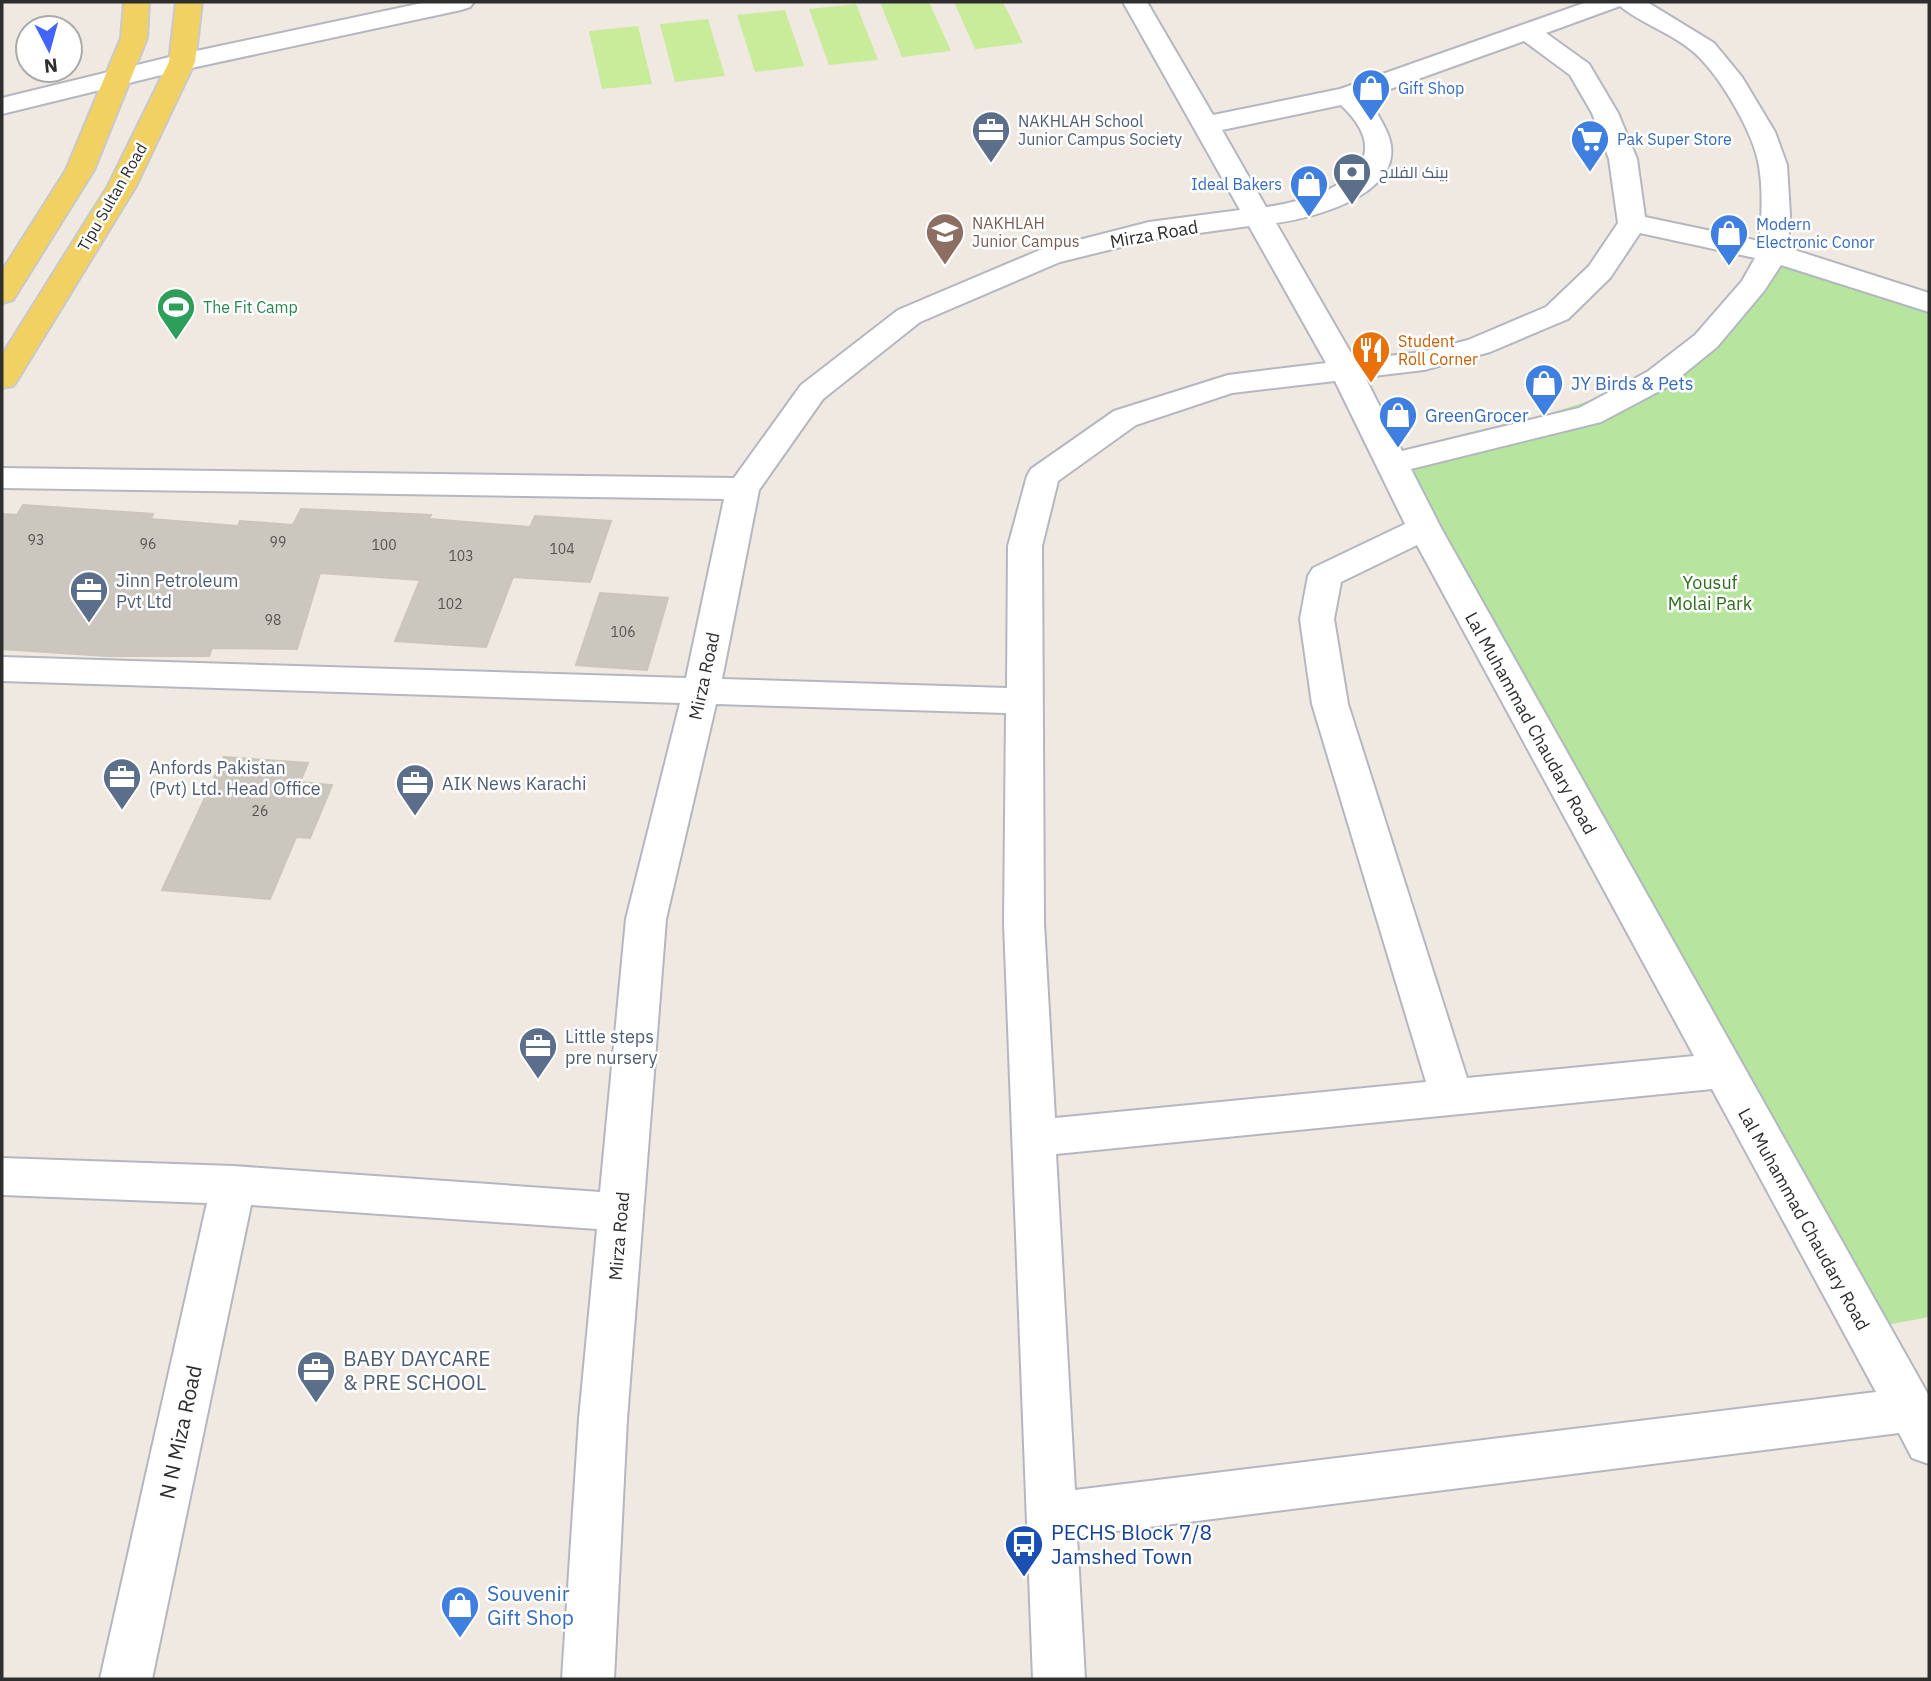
<svg xmlns="http://www.w3.org/2000/svg" width="1931" height="1681" viewBox="0 0 1931 1681" font-family="'IBM Plex Sans',Cairo,sans-serif">
<rect width="100%" height="100%" fill="#efe9e1"/>
<path fill="#b6e59e" d="M1773 253 1929 303V1317L1865 1329 1393 463 1658 379Z"/>
<g fill="#c9ec9a">
<path d="M880 2H929L951 51 902 57Z"/>
<path d="M954 2H1003L1023 43 975 49Z"/>
<path d="M856 4 878 60 829 65 809 9Z"/>
<path d="M785 10 804 66 755 72 737 15Z"/>
<path d="M708 19 725 76 675 82 660 24Z"/>
<path d="M638 26 652 84 602 89 589 31Z"/>
</g>
<g fill="#cbc7bf" stroke="#cbc5ba" stroke-width="2">
<path d="M23 505 153 514 151 519 238 526 240 521 293 525 301 509 431 515 429 519 530 527 535 516 611 521 590 582 513 577 486 647 395 641 420 580 320 573 297 649 212 648 209 656H107L2 649V514L17 515Z"/>
<path d="M600 593 668 598 647 670 576 665Z"/>
<path d="M224 757 308 763 300 782 332 785 310 838 296 837 270 899 162 890Z"/>
</g>
<g fill="none" stroke-linecap="round" stroke-linejoin="round">
<g stroke="#b4b7c1" stroke-width="4">
<g id="minor">
<path d="M427 2H474L470 7 461 10 182 70 2 114V98L182 54Z"/>
<path d="M1123 2H1147L1213 115 1340 89 1587 2H1647L1714 43 1742 77 1775 132 1787 165 1790 215 1788 248 1929 293V312L1781 265 1764 291 1717 347 1669 386 1601 422 1411 469 1441 528 1929 1396V1464L1912 1458 1899 1433 1077 1536 1085 1679H1033L1004 923 1006 713 716 704 666 919 627 1419 614 1679H562L579 1419 597 1229 251 1205 152 1679H100L207 1203 2 1195V1158L233 1166 600 1192 626 919 680 703 2 681V657L686 678 724 499 2 488V468L734 478 801 385 898 310 1040 250 1149 222 1240 210ZM1620 6C1643 25 1675 34 1697 55 1721 78 1754 133 1759 166 1763 191 1762 217 1759 241L1645 217 1637 159 1618 113 1589 64 1546 33ZM1524 41 1570 75 1592 113 1609 159 1618 223 1589 266 1546 307 1468 340 1422 352 1355 360 1276 223C1319 217 1415 190 1386 130 1380 118 1375 108 1365 98ZM1341 105C1408 168 1320 200 1266 207L1222 130ZM1249 226 1326 363 1228 375 1114 411 1031 469 1027 476 1008 546 1007 688 722 679 759 490 823 399 920 322 1060 262 1149 240ZM1640 233 1755 258 1742 281 1695 335 1647 372 1579 408 1402 451 1365 377 1424 370 1490 352 1568 319 1610 278ZM1335 381 1405 524 1313 568 1308 576 1300 619 1312 704 1426 1082 1055 1118 1044 923 1042 546 1058 481 1136 425 1232 393ZM1417 545 1694 1056 1467 1078 1348 704 1334 619 1341 582ZM1712 1089 1876 1392 1075 1490 1056 1154Z"/>
</g>
</g>
<g stroke="#c9c9c9" stroke-width="4">
<g id="major">
<path d="M124 2H149L147 38 94 170 13 300 2 303V271L66 170 121 38Z"/>
<path d="M176 2H202L195 62 136 186 18 379 13 386 2 388V355L108 186 169 62Z"/>
</g>
</g>
<use href="#minor" fill="#fff" fill-rule="evenodd"/>
<use href="#major" fill="#f2d163" fill-rule="evenodd"/>
</g>
<defs>
<g id="shop-pin" transform="scale(2.0125)"><path d="M0 17L-7.5 6A9.5 9.5 0 1 1 7.5 6Z" fill="#3f7fe0" stroke="#fff"/><path d="M-5-2.5h2.3a2.7 3.5 0 0 1 5.4 0H5L5.5 6h-11ZM-1.5-2.5h3a1.5 2.3 0 0 0-3 0Z" fill="#fff"/></g>
<g id="office-pin" transform="scale(2.0125)"><path d="M0 17L-7.5 6A9.5 9.5 0 1 1 7.5 6Z" fill="#5c6f8a" stroke="#fff"/><path d="M-6-3h4V-5.5h4V-3h4V5H-6ZM-1-4.5V-3h2v-1.5ZM-6 0V1H6V0Z" fill="#fff"/></g>
<g id="supermarket-pin" transform="scale(2.0125)"><path d="M0 17L-7.5 6A9.5 9.5 0 1 1 7.5 6Z" fill="#3f7fe0" stroke="#fff"/><path d="M-6-5.5h2.5l.6 2H6L4.5 2H-2.5L-4.4-4H-6ZM-1.5 3.2a1.3 1.3 0 1 0 .1 0ZM3 3.2a1.3 1.3 0 1 0 .1 0Z" fill="#fff"/></g>
<g id="bank-pin" transform="scale(2.0125)"><path d="M0 17L-7.5 6A9.5 9.5 0 1 1 7.5 6Z" fill="#5c6f8a" stroke="#fff"/><path d="M-6-4H6V4H-6ZM0-2.3a2.3 2.3 0 1 0 0 4.6a2.3 2.3 0 1 0 0-4.6Z" fill="#fff"/></g>
<g id="school-pin" transform="scale(2.0125)"><path d="M0 17L-7.5 6A9.5 9.5 0 1 1 7.5 6Z" fill="#8d6e63" stroke="#fff"/><path d="M0-5L7-2L0 1L-7-2ZM-4 1L0 2.5L4 1V4Q0 6-4 4Z" fill="#fff"/></g>
<g id="stadium-pin" transform="scale(2.0125)"><path d="M0 17L-7.5 6A9.5 9.5 0 1 1 7.5 6Z" fill="#2e9e5b" stroke="#fff"/><path d="M0-5a6.5 5 0 1 0 0 10a6.5 5 0 1 0 0-10ZM-3.5-1.8h7v3.6h-7Z" fill="#fff"/></g>
<g id="restaurant-pin" transform="scale(2.0125)"><path d="M0 17L-7.5 6A9.5 9.5 0 1 1 7.5 6Z" fill="#e8710a" stroke="#fff"/><path d="M-5-6h1v4h1v-4h1v4h1v-4h1v5L-1.5 .5V6h-2V.5L-5-1ZM5-6V6H3V1.5H1.5Q1.5-4 5-6Z" fill="#fff"/></g>
<g id="bus-pin" transform="scale(2.0125)"><path d="M0 17L-7.5 6A9.5 9.5 0 1 1 7.5 6Z" fill="#1a4fb4" stroke="#fff"/><path d="M-5-6H5V4H4V6H2V4H-2V6H-4V4H-5ZM-3.5-4V0h7V-4ZM-3.5 1.2v1.5H-2V1.2ZM2 1.2v1.5H3.5V1.2Z" fill="#fff"/></g>
</defs>
<g fill-rule="evenodd">
<use href="#shop-pin" x="1371" y="88"/>
<use href="#office-pin" x="991" y="130"/>
<use href="#supermarket-pin" x="1590" y="139"/>
<use href="#bank-pin" x="1352" y="172"/>
<use href="#shop-pin" x="1309" y="184"/>
<use href="#school-pin" x="945" y="232"/>
<use href="#shop-pin" x="1729" y="233"/>
<use href="#stadium-pin" x="176" y="307"/>
<use href="#restaurant-pin" x="1371" y="350"/>
<use href="#shop-pin" x="1544" y="383"/>
<use href="#shop-pin" x="1398" y="415"/>
<use href="#office-pin" x="89" y="590"/>
<use href="#office-pin" x="122" y="777"/>
<use href="#office-pin" x="415" y="783"/>
<use href="#office-pin" x="538" y="1046"/>
<use href="#office-pin" x="316" y="1370"/>
<use href="#bus-pin" x="1024" y="1544"/>
<use href="#shop-pin" x="460" y="1605"/>
</g>
<g text-anchor="middle" dominant-baseline="central" stroke-width="5" stroke-linejoin="round" paint-order="stroke">
<g font-size="14" fill="#555452">
<text x="36" y="540">93</text>
<text x="278" y="542">99</text>
<text x="148" y="544">96</text>
<text x="384" y="545">100</text>
<text x="562" y="549">104</text>
<text x="461" y="556">103</text>
<text x="450" y="604">102</text>
<text x="273" y="620">98</text>
<text x="623" y="632">106</text>
<text x="260" y="811">26</text>
</g>
<g font-size="16" fill="#366cbe" stroke="#fff" text-anchor="start">
<text x="1398" y="88">Gift Shop</text>
<text x="1617" y="139">Pak Super Store</text>
<text x="1282" y="184" text-anchor="end">Ideal Bakers</text>
<text x="1756" y="224">Modern<tspan x="1756" dy="18">Electronic Conor</tspan></text>
</g>
<g font-size="16" fill="#4e5e75" stroke="#fff" text-anchor="start">
<text x="1018" y="121">NAKHLAH School<tspan x="1018" dy="18">Junior Campus Society</tspan></text>
<text x="1379" y="172">بینک الفلاح</text>
</g>
<g font-size="16" fill="#2e2e2e" stroke="#fff">
<text transform="translate(112 197) rotate(-60)">Tipu Sultan Road</text>
</g>
<g font-size="16" fill="#785e54" stroke="#fff" text-anchor="start">
<text x="972" y="223">NAKHLAH<tspan x="972" dy="18">Junior Campus</tspan></text>
</g>
<g font-size="16" fill="#27864d" stroke="#fff" text-anchor="start">
<text x="203" y="307">The Fit Camp</text>
</g>
<g font-size="16" fill="#c56008" stroke="#fff" text-anchor="start">
<text x="1398" y="341">Student<tspan x="1398" dy="18">Roll Corner</tspan></text>
</g>
<g font-size="18" fill="#2e2e2e" stroke="#fff">
<text transform="translate(1154 234) rotate(-10)">Mirza Road</text>
<text transform="translate(704 676) rotate(-78)">Mirza Road</text>
<text transform="translate(1531 723) rotate(61)">Lal Muhammad Chaudary Road</text>
<text transform="translate(1804 1219) rotate(61)">Lal Muhammad Chaudary Road</text>
<text transform="translate(619 1236) rotate(-85)">Mirza Road</text>
</g>
<g font-size="18" fill="#366cbe" stroke="#fff" text-anchor="start">
<text x="1571" y="383">JY Birds &amp; Pets</text>
<text x="1425" y="415">GreenGrocer</text>
</g>
<g font-size="18" fill="#4e5e75" stroke="#fff" text-anchor="start">
<text x="116" y="580">Jinn Petroleum<tspan x="116" dy="21">Pvt Ltd</tspan></text>
<text x="149" y="767">Anfords Pakistan<tspan x="149" dy="21">(Pvt) Ltd. Head Office</tspan></text>
<text x="442" y="783">AIK News Karachi</text>
<text x="565" y="1036">Little steps<tspan x="565" dy="21">pre nursery</tspan></text>
</g>
<g font-size="18" fill="#2c6e1b" stroke="#fff">
<text x="1710" y="582">Yousuf<tspan x="1710" dy="21">Molai Park</tspan></text>
</g>
<g font-size="21" fill="#4e5e75" stroke="#fff" text-anchor="start">
<text x="343" y="1358">BABY DAYCARE<tspan x="343" dy="24">&amp; PRE SCHOOL</tspan></text>
</g>
<g font-size="21" fill="#2e2e2e" stroke="#fff">
<text transform="translate(180 1432) rotate(-78)">N N Miza Road</text>
</g>
<g font-size="21" fill="#164399" stroke="#fff" text-anchor="start">
<text x="1051" y="1532">PECHS Block 7/8<tspan x="1051" dy="24">Jamshed Town</tspan></text>
</g>
<g font-size="21" fill="#366cbe" stroke="#fff" text-anchor="start">
<text x="487" y="1593">Souvenir<tspan x="487" dy="24">Gift Shop</tspan></text>
</g>
</g>
<rect width="1931" height="1681" fill="none" stroke="#2e2e2e" stroke-width="7"/>
<g transform="translate(49 49) rotate(174)"><circle r="33" fill="#ffffff" stroke="#ababab" stroke-width="2"/>
<path d="M0-5L12 26L0 18L-12 26Z" fill="#4264fb"/>
<text y="-10" font-size="19" font-weight="bold" text-anchor="middle" fill="#2e2e2e">N</text>
</g>
</svg>
